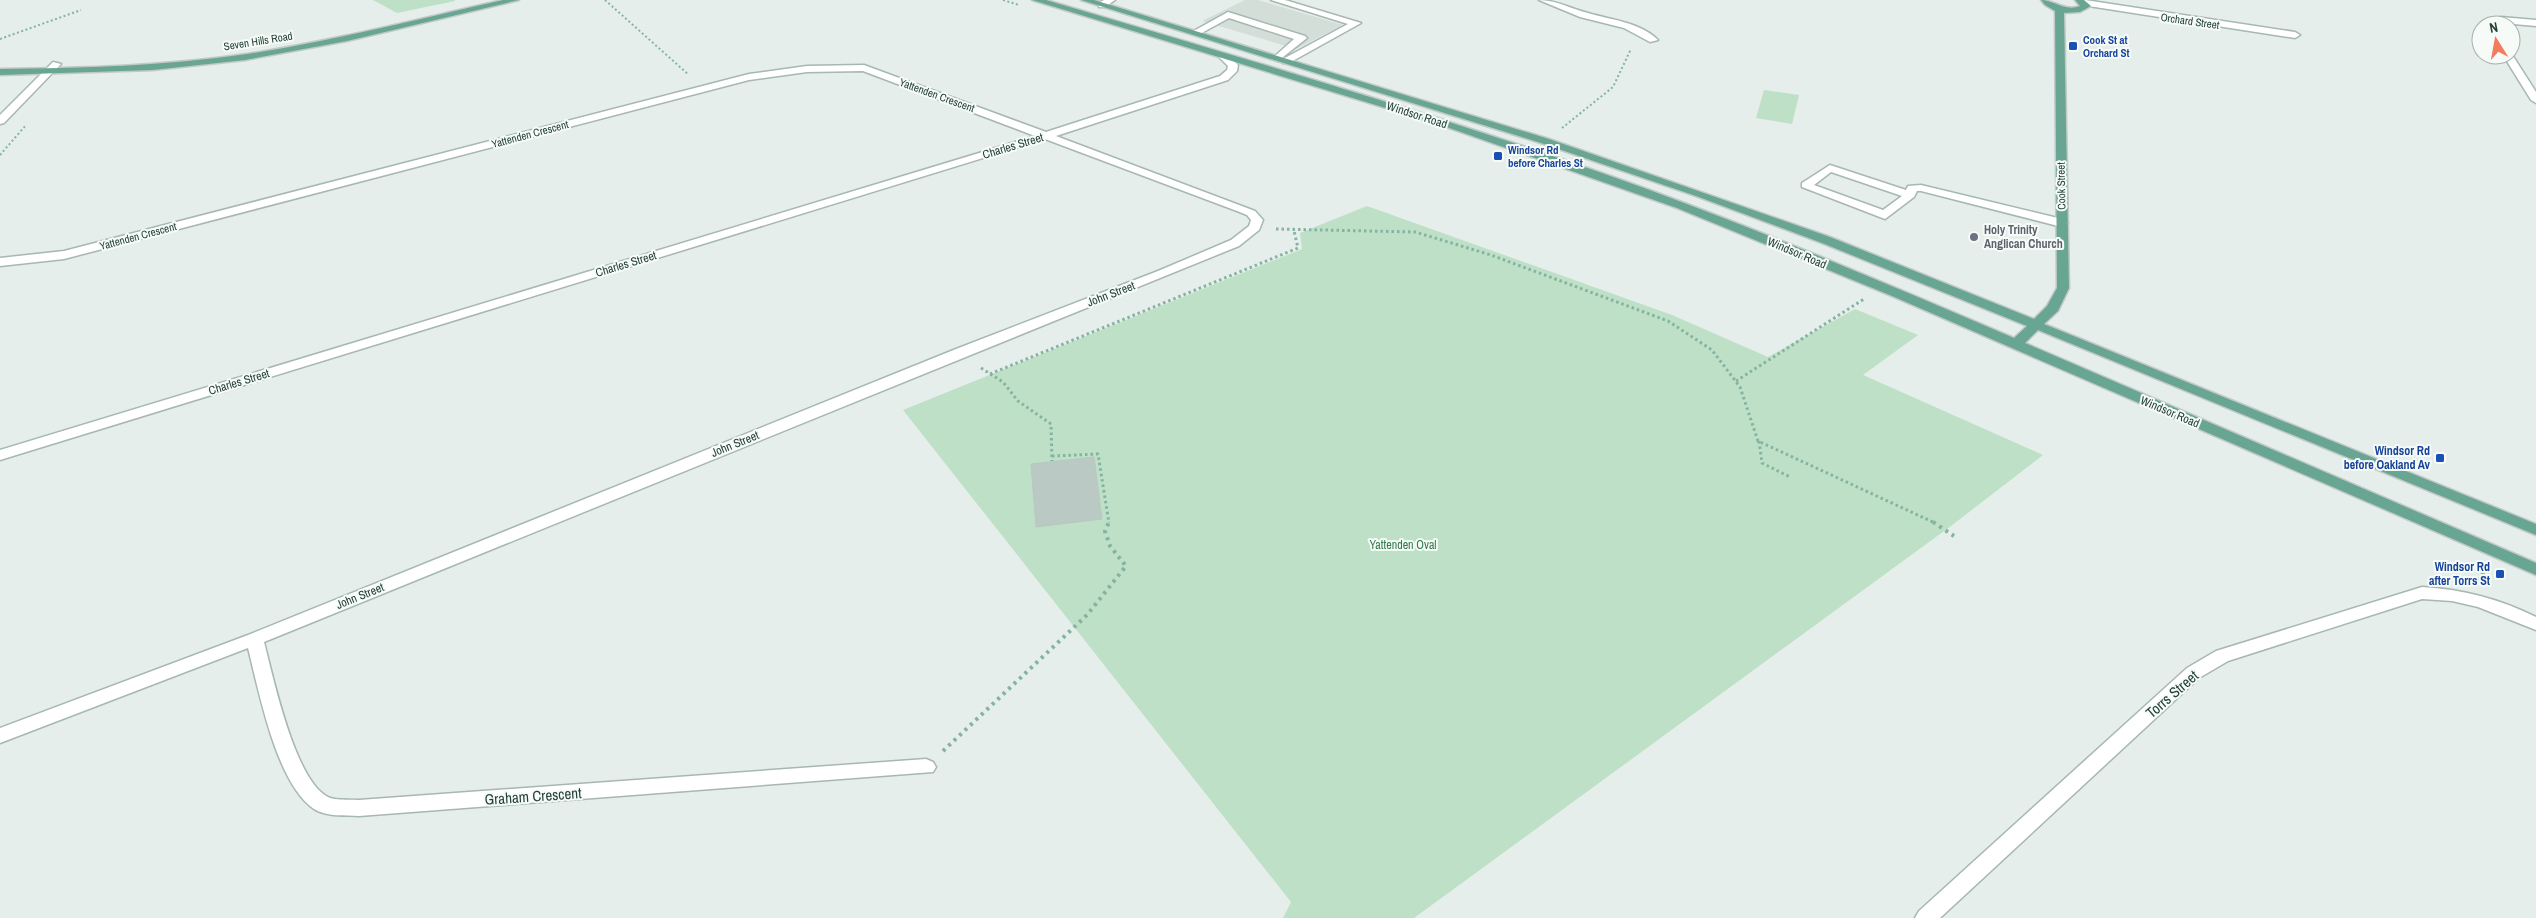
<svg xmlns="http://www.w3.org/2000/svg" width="2536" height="918" viewBox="0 0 2536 918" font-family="'Archivo Narrow',sans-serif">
<rect width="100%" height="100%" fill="#e5eeea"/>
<path fill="#d3ded9" d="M1245 0H1258L1343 25 1296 49 1202 21Z"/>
<g fill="#bee0c6">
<path d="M373 0H454L455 1 397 13Z"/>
<path d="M1764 90 1799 95 1792 124 1756 118Z"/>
<path d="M1367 206 1672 315 1768 357 1855 309 1918 335 1863 375 2043 455 1951 526 1414 918H1283L1291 902 903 410 1302 249 1300 233Z"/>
</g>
<path fill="#bac9c3" stroke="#b7c8c1" d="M1094 457 1102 519 1036 527 1031 464Z"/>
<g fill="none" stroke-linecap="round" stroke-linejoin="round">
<g stroke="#a7b7b1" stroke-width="3">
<g id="minor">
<path d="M1104 0H1115L1105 7H1099V3Z"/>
<path d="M1271 0H1285L1361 23 1289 63H1283V59L1348 24Z"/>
<path d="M1539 0C1557 0 1571 9 1588 13 1611 20 1640 22 1658 40L1650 42 1624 28 1580 17Z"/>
<path d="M2085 0 2295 32 2300 35 2295 38 2082 5V1Z"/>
<path d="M1228 12 1305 36 1307 38 1278 61 1275 60V56L1294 39 1229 18 1198 35 1190 33Z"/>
<path d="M2501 17 2536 20V26L2502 23 2485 25Z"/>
<path d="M2511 53 2536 92V103L2531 100 2503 55H2511Z"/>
<path d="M1221 55H1227L1238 65 1237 71 1228 80 1056 136 1255 211 1263 220 1259 230 1239 246 264 642C273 677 295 781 328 797 336 801 350 799 359 800L926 759 933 762 936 767 933 772 359 816C345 815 326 817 314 809 276 783 259 691 248 648L0 743V728L248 635 956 349 1158 271 1231 240 1249 226 1251 220 1247 215 1237 211 1045 139 0 460V450L1035 136 863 71 807 72 749 80 64 259 0 266V258L64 251 749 74 807 66 864 65 1046 132 1220 76 1227 70 1228 66 1219 57Z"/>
<path d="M53 62 61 64 4 123 0 124V115Z"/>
<path d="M1830 165 1906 190 1908 186 1921 185 2066 220 2068 223 2062 227 1921 191H1917L1914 197 1885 219 1802 187V183ZM1831 172 1902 196 1883 210 1814 185Z"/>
<path d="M2422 587C2462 589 2500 599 2536 617V630L2478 607 2452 601 2422 599 2228 661 2199 678 1940 918H1915L1919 911 2187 668 2216 651Z"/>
</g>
</g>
<g stroke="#c2cac7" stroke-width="3">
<g id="major">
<path d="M503 0H519L347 41 245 60 153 70 0 75V69C82 68 165 66 247 54 333 41 418 19 503 0Z"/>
<path d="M1032 0H1046C1232 55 1419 109 1602 173 1742 222 1878 280 2014 338L2027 326 1822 243 1696 196 1541 143 1081 0H1094L1549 139 1830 237 2034 319 2047 306 2057 288 2055 11 2045 5 2041 0C2054 0 2065 12 2080 6L2075 0H2084L2091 6 2080 12 2064 13 2069 288 2058 311 2044 324 2536 524V535L2038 330 2025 343 2536 563V575L1892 296 1677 208 1438 124Z"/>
</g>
</g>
<g stroke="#85b3a2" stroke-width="2" stroke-dasharray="2 2.5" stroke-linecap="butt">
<path d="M605 0 689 75"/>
<path d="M1003 0 1019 5"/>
<path d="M0 39 81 10"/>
<path d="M1562 128 1613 87 1631 49"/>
<path d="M0 155 26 125"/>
</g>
<g stroke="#85b3a2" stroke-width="3" stroke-dasharray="2.5 3" stroke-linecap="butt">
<path d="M1276 229 1415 232 1491 255 1668 321 1712 350 1740 387 1758 441 1935 523"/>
<path d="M981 368 1003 382 1018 401 1051 424 1052 461"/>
<path d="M990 374 1298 248 1294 231"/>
<path d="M1736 381 1864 299"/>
<path d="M1759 441 1762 463 1790 477"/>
<path d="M1052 456 1098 454 1109 523"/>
</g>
<g stroke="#85b3a2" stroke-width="4" stroke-dasharray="3 4.5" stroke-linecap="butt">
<path d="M1933 522 1954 536"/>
<path d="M2479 581 2484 570"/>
<path d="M943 751 1087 615 1126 566 1110 546 1105 531 1109 522"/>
</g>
<use href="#minor" fill="#fff" fill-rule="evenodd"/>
<use href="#major" fill="#69a593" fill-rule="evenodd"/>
</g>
<g fill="#1a4fb4" stroke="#f6fbf8" stroke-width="2">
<rect x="2068" y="41" width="10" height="10" rx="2.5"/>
<rect x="1493" y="151" width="10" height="10" rx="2.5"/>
<rect x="2435" y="453" width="10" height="10" rx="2.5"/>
<rect x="2495" y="569" width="10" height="10" rx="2.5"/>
</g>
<circle fill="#6b7280" stroke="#f6fbf8" stroke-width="2" cx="1974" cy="237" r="5"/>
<g text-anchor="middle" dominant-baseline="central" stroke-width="4" stroke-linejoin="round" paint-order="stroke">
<g font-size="11" fill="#244138" stroke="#f6fbf8">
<text transform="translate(2190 21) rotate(8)">Orchard Street</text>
<text transform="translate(258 41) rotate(-9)">Seven Hills Road</text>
<text transform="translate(937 95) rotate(20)">Yattenden Crescent</text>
<text transform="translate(530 134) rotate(-15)">Yattenden Crescent</text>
<text transform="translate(2061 186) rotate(-91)">Cook Street</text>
<text transform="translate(138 236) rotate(-15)">Yattenden Crescent</text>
</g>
<g font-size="11" font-weight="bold" fill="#164399" stroke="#f6fbf8" text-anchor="start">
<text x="2083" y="40">Cook St at<tspan x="2083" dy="13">Orchard St</tspan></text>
<text x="1508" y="150">Windsor Rd<tspan x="1508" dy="13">before Charles St</tspan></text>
</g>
<g font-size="12" fill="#244138" stroke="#f6fbf8">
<text transform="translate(1417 115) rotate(18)">Windsor Road</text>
<text transform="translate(1013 146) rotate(-17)">Charles Street</text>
<text transform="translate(1797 253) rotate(23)">Windsor Road</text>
<text transform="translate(626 264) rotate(-17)">Charles Street</text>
<text transform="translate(1111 294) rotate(-21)">John Street</text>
<text transform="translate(239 382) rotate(-17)">Charles Street</text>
<text transform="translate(2170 412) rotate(23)">Windsor Road</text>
<text transform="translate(735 444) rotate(-22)">John Street</text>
<text transform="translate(360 596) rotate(-22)">John Street</text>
</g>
<g font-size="12" font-weight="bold" fill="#5b616d" stroke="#f6fbf8" text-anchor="start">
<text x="1984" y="230">Holy Trinity<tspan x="1984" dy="14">Anglican Church</tspan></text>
</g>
<g font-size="12" font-weight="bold" fill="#164399" stroke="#f6fbf8" text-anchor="end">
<text x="2430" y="451">Windsor Rd<tspan x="2430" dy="14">before Oakland Av</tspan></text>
<text x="2490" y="567">Windsor Rd<tspan x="2490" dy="14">after Torrs St</tspan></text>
</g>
<g font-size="12" fill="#2d7947" stroke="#f6fbf8">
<text x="1403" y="545">Yattenden Oval</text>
</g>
<g font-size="15" fill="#244138" stroke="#f6fbf8">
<text transform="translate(2172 694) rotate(-41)">Torrs Street</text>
<text transform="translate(533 796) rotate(-4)">Graham Crescent</text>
</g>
</g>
<g transform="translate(2496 40) rotate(349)"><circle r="24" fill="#f6fbf8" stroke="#a2b1ab"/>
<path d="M0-4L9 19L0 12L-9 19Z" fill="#f47c5e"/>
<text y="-8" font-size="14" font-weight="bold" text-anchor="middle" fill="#244138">N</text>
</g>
</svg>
